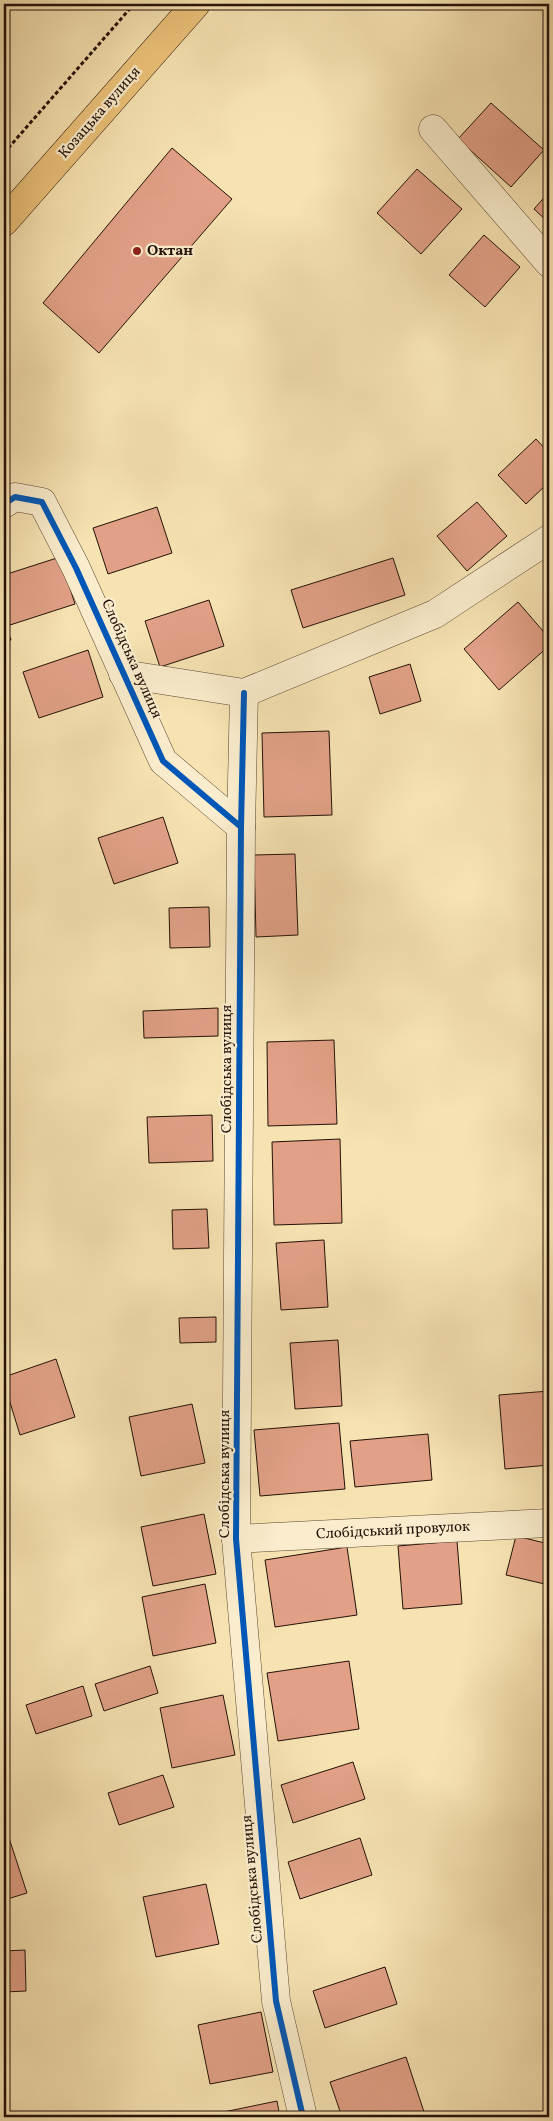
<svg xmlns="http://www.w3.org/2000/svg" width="553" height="2121" viewBox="0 0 553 2121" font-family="Vollkorn,serif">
<rect width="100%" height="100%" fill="#f7e3b2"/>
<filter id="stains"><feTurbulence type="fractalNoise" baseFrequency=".004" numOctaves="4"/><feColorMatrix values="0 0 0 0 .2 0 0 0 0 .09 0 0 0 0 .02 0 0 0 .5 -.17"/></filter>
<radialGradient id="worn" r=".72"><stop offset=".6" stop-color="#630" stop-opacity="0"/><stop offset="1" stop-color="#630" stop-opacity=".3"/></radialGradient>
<g fill="#e2a187" stroke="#231108">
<path d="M491 103 544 150 511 187 458 139Z"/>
<path d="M172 148 232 199 99 353 43 303Z"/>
<path d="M417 169 462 209 421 254 377 213Z"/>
<path d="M549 192V223L534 209Z"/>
<path d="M484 235 520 267 485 307 449 275Z"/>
<path d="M536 439 549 453V482L526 504 498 475Z"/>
<path d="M477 502 507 536 467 571 437 536Z"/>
<path d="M157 507 172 553 108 574 93 528Z"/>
<path d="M60 557 75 604 10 625 4 604V575Z"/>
<path d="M393 558 405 595 303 628 291 590Z"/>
<path d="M209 600 224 646 160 667 145 621Z"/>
<path d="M518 602 549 638V646L499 690 464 649Z"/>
<path d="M4 620 11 640 4 642Z"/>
<path d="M88 650 103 697 39 718 23 672Z"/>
<path d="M410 664 421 701 380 714 369 677Z"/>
<path d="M329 731 332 815 264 817 262 733Z"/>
<path d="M163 817 178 863 114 884 98 838Z"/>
<path d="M295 854 298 935 256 937 254 855Z"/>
<path d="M209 907 210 947 170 948 169 908Z"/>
<path d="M218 1008V1036L144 1038 143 1011Z"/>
<path d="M334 1040 337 1124 268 1126 267 1042Z"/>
<path d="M212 1115 213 1161 149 1163 147 1117Z"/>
<path d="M340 1139 342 1223 274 1225 272 1142Z"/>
<path d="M207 1209 209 1248 173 1249 172 1210Z"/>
<path d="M324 1240 328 1307 281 1310 276 1243Z"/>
<path d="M216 1317V1342L180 1343 179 1318Z"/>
<path d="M338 1340 342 1406 295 1409 290 1343Z"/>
<path d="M56 1359 75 1417 20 1435 4 1383V1377Z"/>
<path d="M549 1391V1465L505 1469 499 1395Z"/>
<path d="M192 1404 205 1463 141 1476 129 1417Z"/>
<path d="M339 1423 345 1489 260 1496 254 1430Z"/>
<path d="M428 1434 432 1480 355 1487 350 1441Z"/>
<path d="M204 1514 216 1574 153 1586 141 1527Z"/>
<path d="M516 1536 549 1544V1585L506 1575Z"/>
<path d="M457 1541 462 1604 403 1609 398 1546Z"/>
<path d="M347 1547 357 1615 275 1627 265 1560Z"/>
<path d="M205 1584 216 1643 153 1656 142 1597Z"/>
<path d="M349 1661 359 1729 278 1741 267 1673Z"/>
<path d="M150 1666 158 1693 104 1711 95 1684Z"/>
<path d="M83 1686 92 1716 36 1734 26 1705Z"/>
<path d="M223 1695 235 1755 172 1768 160 1708Z"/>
<path d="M353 1762 365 1799 293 1823 281 1785Z"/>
<path d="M163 1775 174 1807 119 1825 108 1793Z"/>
<path d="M9 1838 27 1893 4 1900V1839Z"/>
<path d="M360 1838 372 1875 300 1899 288 1862Z"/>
<path d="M206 1884 219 1944 156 1957 143 1897Z"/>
<path d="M25 1950 26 1991 4 1992V1951Z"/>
<path d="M385 1967 397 2004 325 2028 313 1991Z"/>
<path d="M261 2012 273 2072 210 2084 198 2025Z"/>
<path d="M4 2031H7L8 2089H4Z"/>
<path d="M406 2057 425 2115 419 2117H342L330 2082Z"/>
<path d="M277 2101 280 2117H215L214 2114Z"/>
</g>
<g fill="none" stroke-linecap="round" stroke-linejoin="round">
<g stroke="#584632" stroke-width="29">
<g id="minor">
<path d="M433 129 549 263"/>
<path d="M4 504 15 497 42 502 76 568 163 761 241 827"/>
<path d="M123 674 244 693 435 614 549 539"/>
<path d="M244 693 241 827 236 1539 276 2001 303 2117"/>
<path d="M236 1539 549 1523"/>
</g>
</g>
<g stroke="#231108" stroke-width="29">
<path id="major" d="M4 222 196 4"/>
</g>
<path stroke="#231108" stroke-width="3" stroke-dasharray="4 2.5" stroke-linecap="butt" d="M4 153 134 4"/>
<use href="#minor" stroke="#faedcd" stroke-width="28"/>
<use href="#major" stroke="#ecc279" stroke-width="28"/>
<g stroke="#faedcd" stroke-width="9">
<g id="cycleway">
<path d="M4 504 15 497 42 502 76 568 163 761 241 827"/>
<path d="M244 693 241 827 236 1539 276 2001 303 2117"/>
</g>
</g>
<use href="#cycleway" stroke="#0057b8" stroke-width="6"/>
</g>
<circle fill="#8f2418" stroke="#faedcd" stroke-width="2" cx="137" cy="251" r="5"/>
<g text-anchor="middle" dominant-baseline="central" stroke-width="4.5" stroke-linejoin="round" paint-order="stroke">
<g font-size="15" fill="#231108" stroke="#faedcd">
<text transform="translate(100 113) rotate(-49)">Козацька вулиця</text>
<text transform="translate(131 659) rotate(66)">Слобідська вулиця</text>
<text transform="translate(227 1069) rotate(-90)">Слобідська вулиця</text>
<text transform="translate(225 1474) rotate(-90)">Слобідська вулиця</text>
<text transform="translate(393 1531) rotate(-3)">Слобідський провулок</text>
<text transform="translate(253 1879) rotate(-95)">Слобідська вулиця</text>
</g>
<g font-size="15" font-weight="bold" fill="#231108" stroke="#faedcd" text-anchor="start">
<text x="147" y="251">Октан</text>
</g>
</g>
<rect width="553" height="2121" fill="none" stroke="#f7e3b2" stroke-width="20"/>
<rect x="5" y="5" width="543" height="2111" fill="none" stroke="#231108" stroke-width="2.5"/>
<rect x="10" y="10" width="533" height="2101" fill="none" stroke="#231108"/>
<rect width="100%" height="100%" filter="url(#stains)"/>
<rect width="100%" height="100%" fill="url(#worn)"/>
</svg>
